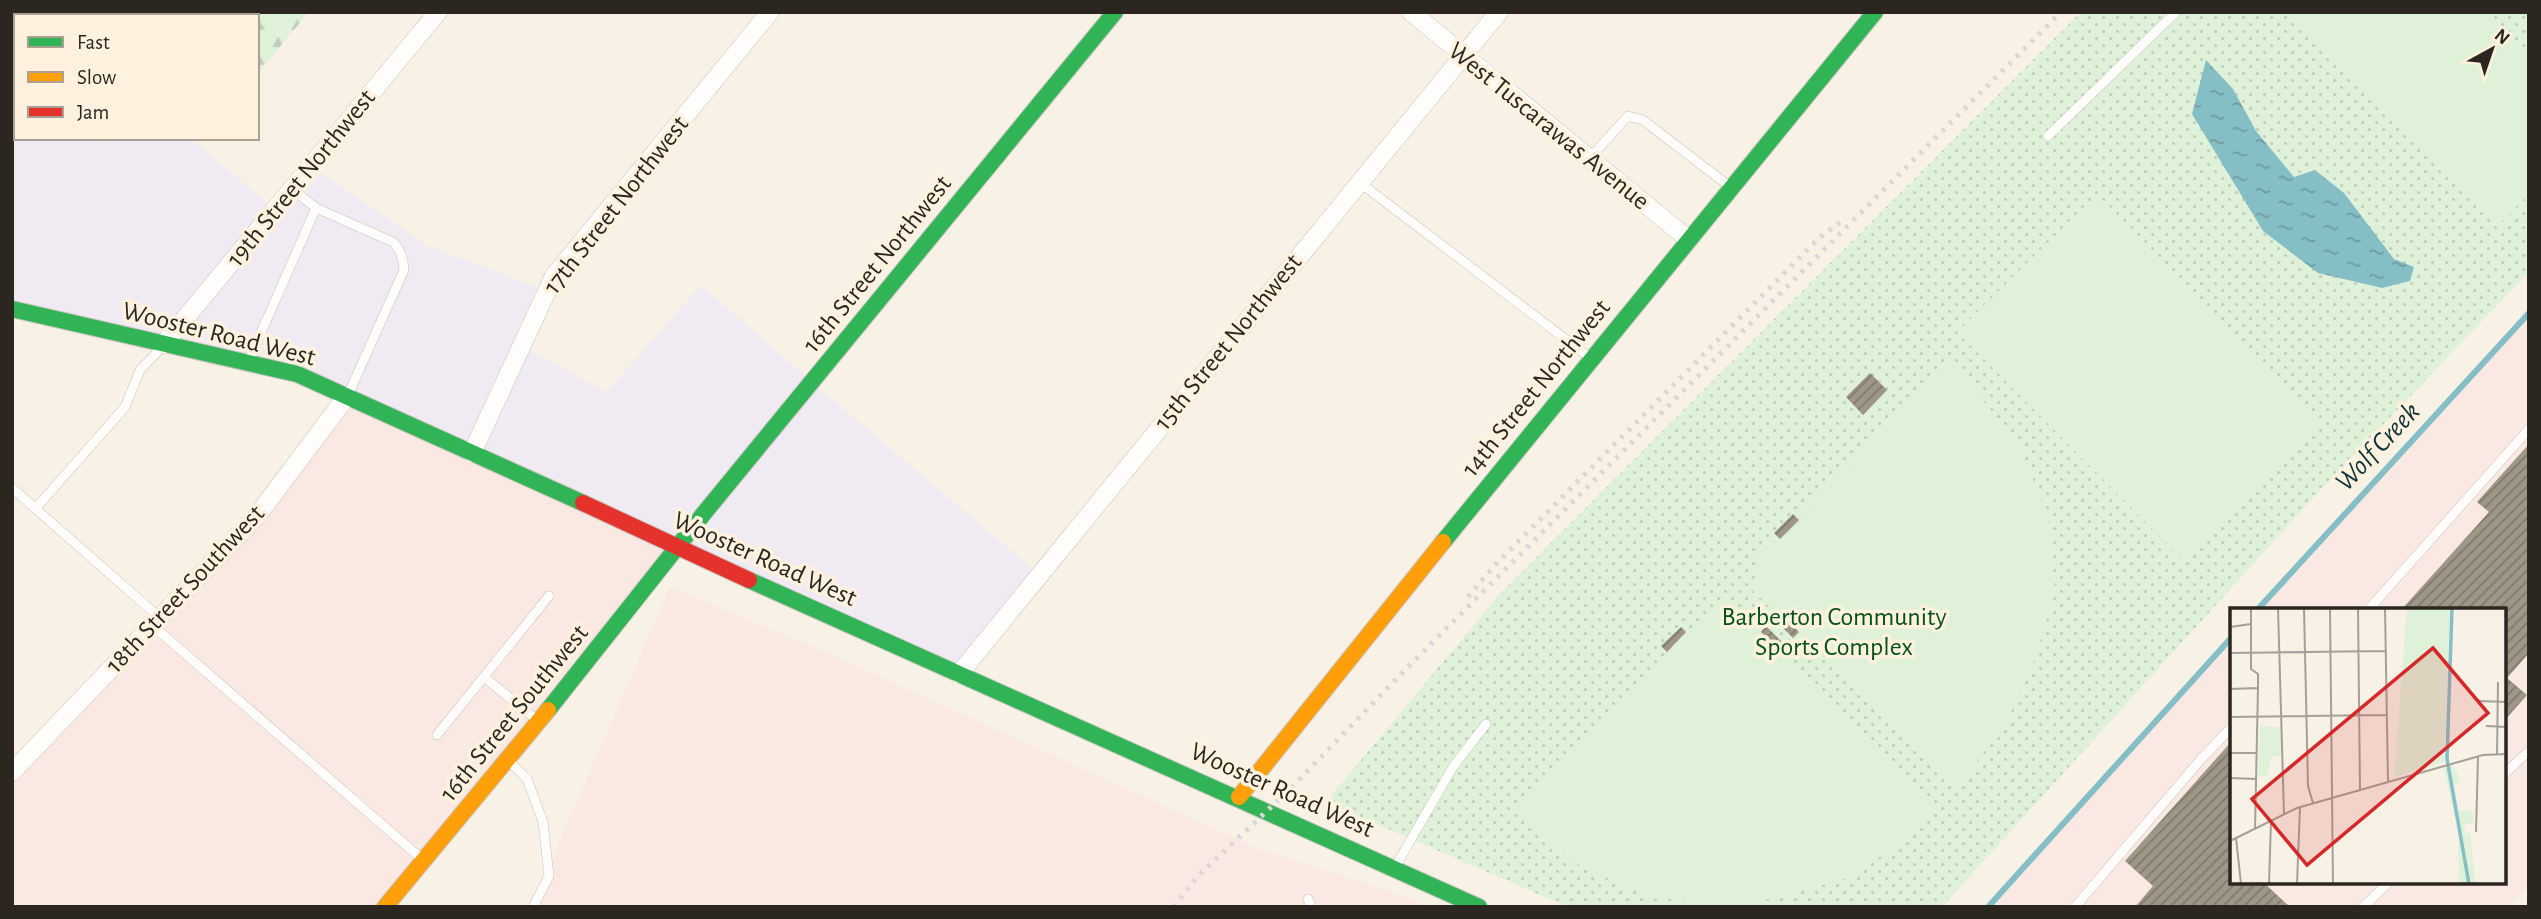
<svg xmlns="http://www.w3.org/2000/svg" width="2541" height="919" viewBox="0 0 2541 919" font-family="'Alegreya Sans',sans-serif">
<defs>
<pattern id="forest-firs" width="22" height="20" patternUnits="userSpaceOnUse" patternTransform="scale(1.75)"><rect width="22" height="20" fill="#e0f1da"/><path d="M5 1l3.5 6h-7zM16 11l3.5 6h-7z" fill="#c0cfbb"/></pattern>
<pattern id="park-dots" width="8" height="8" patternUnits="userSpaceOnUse" patternTransform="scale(1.75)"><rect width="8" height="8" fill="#e0f1da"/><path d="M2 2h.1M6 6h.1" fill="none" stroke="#c0cfbb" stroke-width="1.8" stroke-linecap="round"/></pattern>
<pattern id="water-ripples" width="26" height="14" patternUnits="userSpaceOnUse" patternTransform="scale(1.75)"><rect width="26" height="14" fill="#86bec5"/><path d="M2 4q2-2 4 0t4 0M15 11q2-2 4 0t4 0" fill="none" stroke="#6e9aa0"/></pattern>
<pattern id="building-hatch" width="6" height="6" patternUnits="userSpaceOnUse" patternTransform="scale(1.75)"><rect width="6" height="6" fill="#9e9686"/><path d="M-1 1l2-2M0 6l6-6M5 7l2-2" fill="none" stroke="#817a6d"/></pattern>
</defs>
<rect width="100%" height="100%" fill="#f7f1e6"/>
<g fill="#f0eaf2">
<path d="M12 65 16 68V138H97L102 143 108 138H191L269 205 160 337 12 304Z"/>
<path d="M321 173 428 246 537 287 469 442 177 339Z"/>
<path d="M701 285 812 382 1039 574 959 674 472 453 521 345 607 392Z"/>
</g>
<g fill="#fae9e3">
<path d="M2529 313V886L2509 907H1991L2231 639V882H2504V609H2258Z"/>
<path d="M347 396 678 548 385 907H12V772L256 517Z"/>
<path d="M670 587 830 654 1259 849 1406 897 1428 907H531Z"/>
</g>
<path fill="url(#forest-firs)" d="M188 12H309L257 74V16H186Z"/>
<path fill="url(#park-dots)" d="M2081 12H2529V272L2313 498 1942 907H1568L1326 802 1499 595Z"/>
<g fill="#e0f1da">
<path d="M2286 12H2481L2529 59V194L2497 227Z"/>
<path d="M2097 194 2322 422 2182 559 1957 332Z"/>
<path d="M1951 364 2017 440 2048 517 2055 591 2036 657 2003 729 1956 787 1752 590 1759 557Z"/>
<path d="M1739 607 1933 807 1898 845 1845 879 1745 905 1651 898 1580 866 1514 807 1711 610Z"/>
</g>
<path fill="url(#water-ripples)" d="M2206 60 2233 89 2256 131 2294 177 2315 170 2344 193 2394 259 2414 267 2410 281 2382 288 2318 273 2263 231 2192 114Z"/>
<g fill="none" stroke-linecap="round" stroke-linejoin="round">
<g stroke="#86bec5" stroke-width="6">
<path d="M2258 609 2529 313"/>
<path d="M1988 907 2231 638"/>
</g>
</g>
<g fill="url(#building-hatch)">
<path d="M1870 373 1887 390 1863 415 1846 397Z"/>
<path d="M2529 444V653L2507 678 2527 695 2504 721V609H2402L2489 512 2477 502Z"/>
<path d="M1793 514 1799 520 1780 539 1774 533Z"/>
<path d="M1780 613 1799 632 1793 638 1774 619Z"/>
<path d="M1766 626 1785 645 1780 650 1761 632Z"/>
<path d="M1681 627 1686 632 1667 652 1661 646Z"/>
<path d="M2231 742V882H2263L2290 907H2135L2153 886 2125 861Z"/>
</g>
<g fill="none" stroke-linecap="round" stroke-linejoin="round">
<g stroke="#c8c3bb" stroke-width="10">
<g id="lane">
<path d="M12 94V104"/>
<path d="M2048 136 2176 12"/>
<path d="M1589 159 1628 116 1643 120 1729 186"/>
<path d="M1359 182 1589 357"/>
<path d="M292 189 316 208 393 242C401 251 403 258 404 270L348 395"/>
<path d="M249 360 316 208"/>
<path d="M12 488 159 617"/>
<path d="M36 508 125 407 140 370 163 346"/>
<path d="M2369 609 2529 429"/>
<path d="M152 625 423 860"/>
<path d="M484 677 537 720"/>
<path d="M437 735 549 596"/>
<path d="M510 762 527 779 543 822 549 876 533 907"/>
<path d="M2504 774 2529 751"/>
<path d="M1395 867 1453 767 1486 724"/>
<path d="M1308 899 1311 907"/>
<path d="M2075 907 2202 758 2231 728"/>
<path d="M2363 907 2389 882"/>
</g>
</g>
<g stroke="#c8c3bb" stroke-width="19">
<g id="street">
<path d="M1411 12 1688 239"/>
<path d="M43 16 47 12"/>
<path d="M12 50 16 47"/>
<path d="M164 344 438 12"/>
<path d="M472 453 554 276 770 12"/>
<path d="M959 674 1499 12"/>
<path d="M12 772 256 517 347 396"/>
</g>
</g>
<g stroke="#c8c3bb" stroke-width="18">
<g id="fast">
<path d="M12 309 297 374 583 503"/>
<path d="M1443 542 1875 12"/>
<path d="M749 580 1479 907"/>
<path d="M548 710 705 512 1115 12"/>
</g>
</g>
<g stroke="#c8c3bb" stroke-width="18">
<g id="slow">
<path d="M1239 797 1443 542"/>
<path d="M385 907 548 710"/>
</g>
</g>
<g stroke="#c8c3bb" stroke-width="18">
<path id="jam" d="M583 503 749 580"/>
</g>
<use href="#lane" stroke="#fefdfb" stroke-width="9"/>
<use href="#street" stroke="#fefdfb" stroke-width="18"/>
<use href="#fast" stroke="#30b455" stroke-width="16"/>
<use href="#slow" stroke="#ff9f0a" stroke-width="16"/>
<use href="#jam" stroke="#e5322d" stroke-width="16"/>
<g stroke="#d9d8d5" stroke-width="5" stroke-dasharray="3.5 7" stroke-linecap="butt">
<path d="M1468 597 1493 567 1819 238 1846 218"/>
<path d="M1174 907 1197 877 1289 790 1407 668 2061 12"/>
</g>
</g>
<g text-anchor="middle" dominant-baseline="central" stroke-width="7" stroke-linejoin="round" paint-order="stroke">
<g font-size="26" fill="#2b2720" stroke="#fef2df">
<text transform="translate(1549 126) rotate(39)">West Tuscarawas Avenue</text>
<text transform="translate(301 178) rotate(-51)">19th Street Northwest</text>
<text transform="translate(616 205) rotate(-52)">17th Street Northwest</text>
<text transform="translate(877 264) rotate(-51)">16th Street Northwest</text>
<text transform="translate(219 334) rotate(14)">Wooster Road West</text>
<text transform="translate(1228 342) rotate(-51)">15th Street Northwest</text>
<text transform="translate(1536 388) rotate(-51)">14th Street Northwest</text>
<text transform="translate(765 559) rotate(24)">Wooster Road West</text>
<text transform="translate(185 589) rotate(-47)">18th Street Southwest</text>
<text transform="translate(514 713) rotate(-51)">16th Street Southwest</text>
<text transform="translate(1282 790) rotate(24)">Wooster Road West</text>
</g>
<g font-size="26" fill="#03521a" stroke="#fef2df">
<text x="1834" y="617">Barberton Community<tspan x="1834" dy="30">Sports Complex</tspan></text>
</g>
<g font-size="28" font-style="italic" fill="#0c343b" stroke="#fef2df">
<text transform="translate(2378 447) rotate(-47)">Wolf Creek</text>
</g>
</g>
<g transform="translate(2230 608)">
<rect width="276" height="276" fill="#f7f1e6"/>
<path d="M30 118 52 119V148L41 149 38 167 28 169ZM224 158 229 170V175H224L229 203 242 202 244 215 234 216 236 228 240 223 245 276H229L228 225 214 160Z" fill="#e0f1da"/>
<path d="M177 0H220L214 154 164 169Z" fill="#e0f1da"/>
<path d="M190 0H216V12L190 10ZM188 14H216L215 23 202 38 186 40ZM184 43 214 45 213 58 184 55ZM183 80 212 83 211 101 181 98ZM183 101 203 111 208 130 182 129ZM182 131 208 133 200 151 186 159 178 158Z" fill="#e0f1da"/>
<path fill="none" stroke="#86bec5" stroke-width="3.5" d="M222 0 217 151 239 276"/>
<path fill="none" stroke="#a5a097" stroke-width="2" d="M21 0V61L28 66V80L25 221M48 0 54 206M74 0 78 178 83 195M100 0 103 276M128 0 130 182M155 0 158 174M0 19 21 16M0 45 156 43M0 81 28 80M247 93 277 94M0 109 156 107M256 118 277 119M0 145H27M267 146 268 74M0 170 27 171M246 224 248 149M6 230 11 276M0 233 67 200 253 147 277 146M39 276 41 213M67 276 70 199"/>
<path fill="#d62828" fill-opacity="0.15" stroke="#d62828" stroke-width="3.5" d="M203 40 258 105 77 257 22 191Z"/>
<rect width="276" height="276" fill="none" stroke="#2b2720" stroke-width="3.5"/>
</g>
<rect width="2541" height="919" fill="none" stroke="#2b2720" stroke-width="28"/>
<rect x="14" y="14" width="245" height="126" fill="#fef2df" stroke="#aaa193" stroke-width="2"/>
<rect x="28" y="37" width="35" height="10" fill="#30b455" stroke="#aaa193" stroke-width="2"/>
<text x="77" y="49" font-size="21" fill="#2b2720">Fast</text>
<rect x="28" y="72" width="35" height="10" fill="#ff9f0a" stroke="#aaa193" stroke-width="2"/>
<text x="77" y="84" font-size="21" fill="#2b2720">Slow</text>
<rect x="28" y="107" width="35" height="10" fill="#e5322d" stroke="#aaa193" stroke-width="2"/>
<text x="77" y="119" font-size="21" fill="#2b2720">Jam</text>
<g transform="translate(2492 49) rotate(40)" stroke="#fef2df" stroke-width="5" paint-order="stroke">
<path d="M0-5L12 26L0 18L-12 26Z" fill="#2b2720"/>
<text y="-10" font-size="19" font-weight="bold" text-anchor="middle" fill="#2b2720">N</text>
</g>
</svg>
